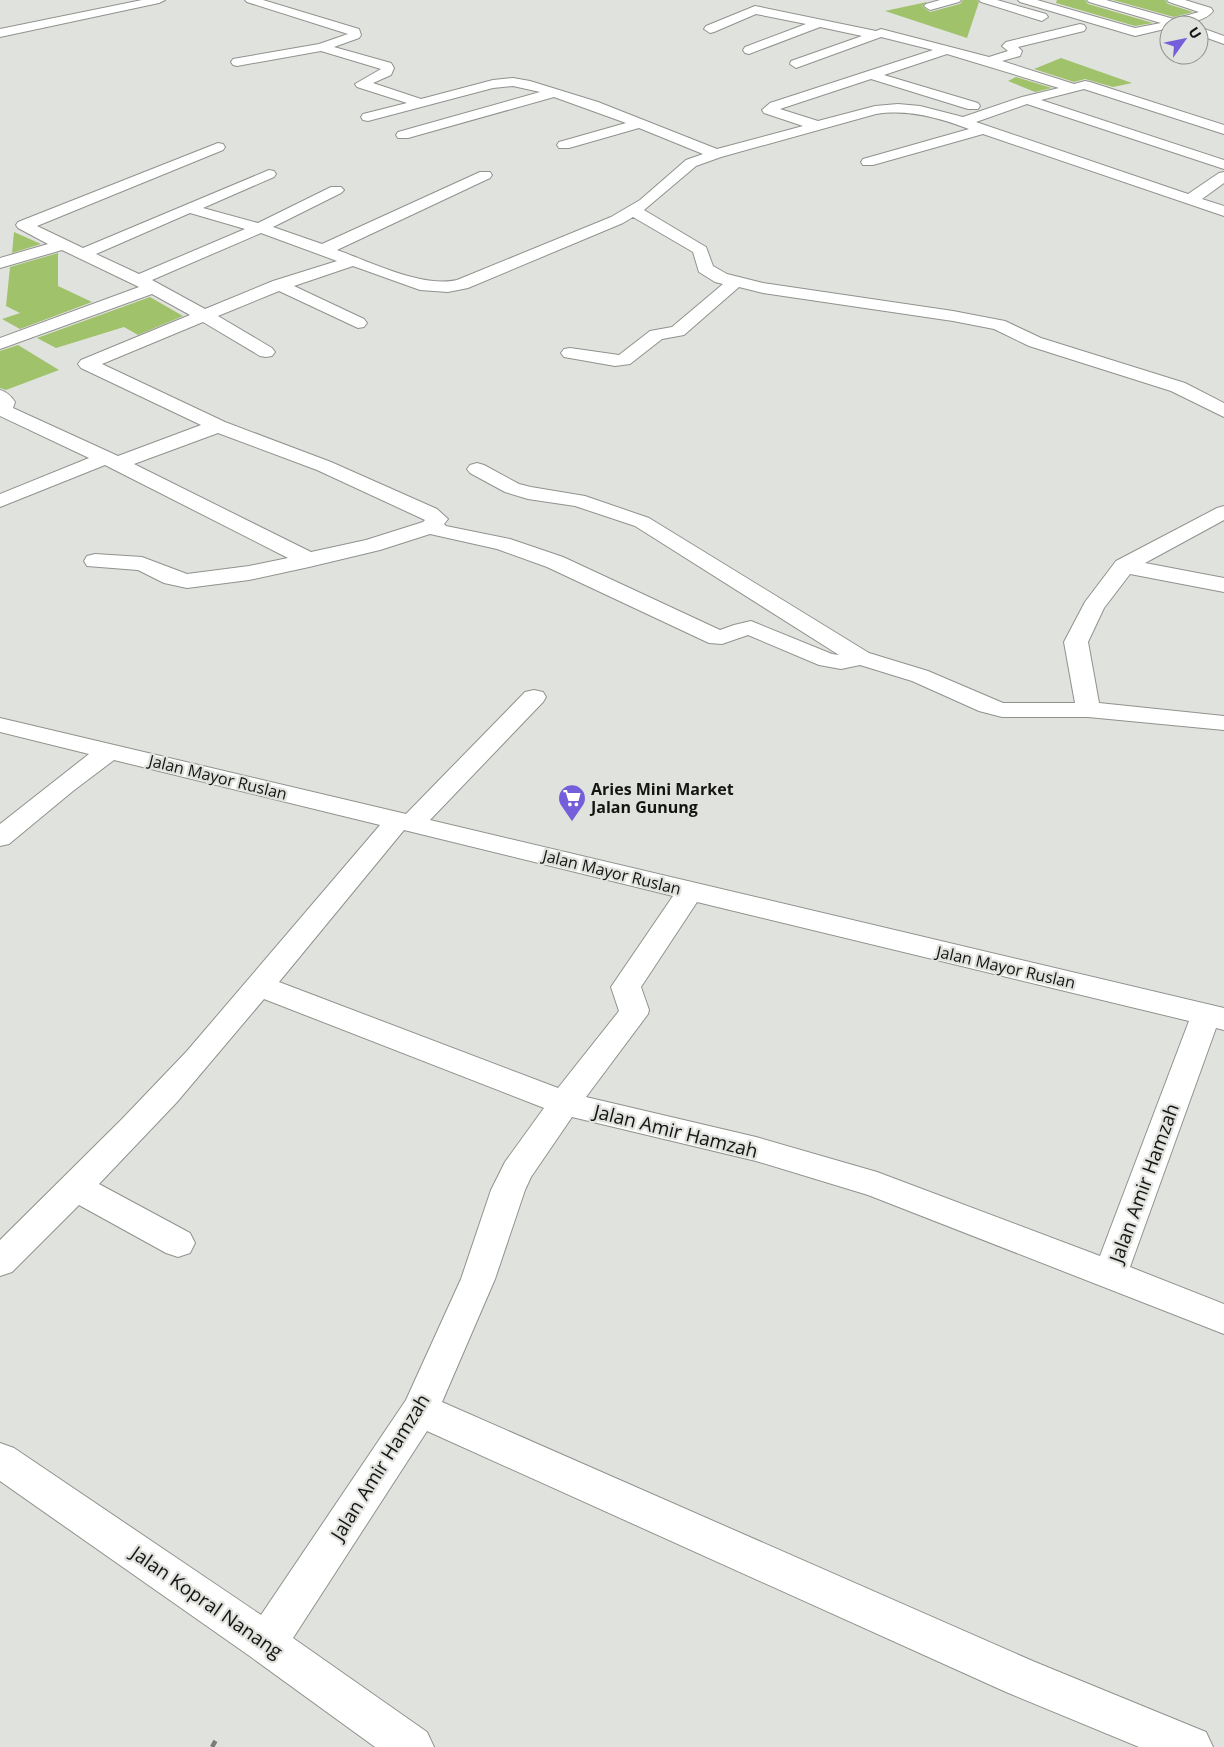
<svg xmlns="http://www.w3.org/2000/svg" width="1224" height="1747" viewBox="0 0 1224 1747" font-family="'Open Sans',sans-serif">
<rect width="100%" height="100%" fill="#e0e2dd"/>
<g fill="#a0c26b">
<path d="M963 0H977L979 2 967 38 885 11 927 2 922 6 930 12 960 4Z"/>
<path d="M1057 0H1085L1088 4 1153 23 1135 26 1056 3Z"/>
<path d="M1113 0H1165L1168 4 1193 12 1174 17Z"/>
<path d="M1061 58 1132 83 1113 87 1085 79 1074 82 1034 69Z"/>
<path d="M1016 77 1052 88 1035 92 1008 81Z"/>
<path d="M14 232 41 244 12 253Z"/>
<path d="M58 253V286L92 302 20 329 2 319 20 313 6 306 10 267Z"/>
<path d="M150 297 183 316 138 335 124 327 56 348 37 338Z"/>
<path d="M18 345 59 370 6 390 0 388V351Z"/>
</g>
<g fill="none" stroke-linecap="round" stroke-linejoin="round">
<g stroke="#90928e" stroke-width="2">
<g id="minor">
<path d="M142 0H165L159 3 0 37V29Z"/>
<path d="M245 0H263L359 29 361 35 359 38 334 47 391 63 394 68 391 75 373 83 421 99 493 80 513 78 530 81 598 102 717 149 803 126 764 113 762 110 770 103 933 50 881 37 796 68 790 64 791 61 862 36 820 27 749 54 745 53 743 50 745 47 806 24 756 14 714 32 710 33 704 29 706 26 755 6 876 31 881 29 989 57 1008 51 1002 46 1006 42 1080 24 1084 25 1086 28 1084 31 1018 47 1022 51 1020 56 1002 61 1074 84 1085 81 1090 82 1224 125V134L1084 89 1041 100 1224 160V169L1027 104 976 122 1188 194 1219 173 1224 172V183L1202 199 1224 206V216L983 134 873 165H863L861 162 863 159 969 129C939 118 909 109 876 114L721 157 696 166 644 210 706 247 713 266 727 274 763 283 953 311 1005 321 1041 338 1185 383 1224 403V417L1171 391 1029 346 994 329 953 321 763 293 739 287 684 335 662 339 630 364 615 366 564 357 561 353 564 349 570 348 619 355 650 331 672 327 723 284 715 282 699 272 693 252 633 217 623 223 468 288 448 292 420 290 353 266 294 286 364 319 367 323 364 327 358 328 279 291 218 316 272 348 275 352 272 356 266 357 260 356 203 322 102 364 225 422 331 462 437 509 448 519 444 524 446 526 510 539 563 557 720 630 734 625 751 621 832 654 839 655 635 526 575 506 528 499 505 492 470 473 467 469 470 465 477 463 484 465 519 484 531 487 585 496 649 518 869 653 928 671 1003 703H1075L1064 642 1085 602 1116 561 1217 508 1224 506V520L1145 563 1224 578V592L1130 574 1104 608 1088 642 1099 703 1224 716V730L1088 717H1002L979 711 912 681 860 665 841 669 819 665 748 635 722 644 709 643 547 567 497 549 430 534 380 550 309 567 249 580 187 588 164 583 138 570 87 566 84 561 87 556 95 554 142 557 187 574 249 566 288 558 105 465 0 507V494L89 458 0 416V390C7 392 11 396 15 402L13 408 118 456 201 425 81 368 78 364 81 360 190 315 152 294 0 349V338L139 287 62 250 0 268V258L48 244 18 228 16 225 18 222 218 143 223 144 225 147 223 150 37 226 83 248 269 170 274 171 276 174 274 177 203 208 258 223 331 187H341L344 190 341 193 273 227 322 244 480 172H490L492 175 490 178 337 250C371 262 422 288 457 280L611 217 640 200 686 160 703 154 639 128 569 148H559L557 145 559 142 626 123 554 97 408 138H398L396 135 398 132 540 92 513 86 493 88 368 121 363 120 361 117 363 114 407 103 357 87 355 84 381 69 321 51 237 66 233 65 231 62 233 59 319 44 348 34 247 2ZM947 54 1059 88 1022 97 963 117 920 106 898 104 875 106 818 121 780 109 871 79 968 109H978L980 106 978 103 884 75ZM190 213 245 229 139 274 96 254ZM261 233 337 261 273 281 205 309 152 280ZM218 433 317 470 425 520 423 522 366 540 311 552 134 464Z"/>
<path d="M940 0H961L959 2 930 10 924 6 926 4Z"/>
<path d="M979 0H997L1046 14 1048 17 1042 21 981 2Z"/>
<path d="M1018 0H1037L1135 28 1161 23 1089 2 1087 0H1106L1174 19 1199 12 1169 2 1167 0H1185L1211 8 1213 11C1205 22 1182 25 1169 25V28L1135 36 1020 2Z"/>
<path d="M1199 27 1224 36V44L1199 35Z"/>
<path d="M534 690 543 692 546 697 543 702 430 820 1224 1008V1030L1216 1028 1130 1267 1224 1304V1334L868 1195 756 1161 572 1117 531 1177 525 1190 495 1279 442 1402 1035 1662 1206 1732 1213 1747H1139L1006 1692 427 1431 293 1638 427 1732 434 1747H375L251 1657 0 1481V1443L14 1448 261 1615 406 1400 461 1279 491 1190 505 1162 544 1108 264 999 177 1102 99 1184 190 1233 195 1243 190 1253 178 1257 166 1253 79 1205 12 1272 0 1276V1240L122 1119 187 1051 380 825 114 760 73 791 9 844 0 846V824L89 754 0 732V718L406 814 525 692ZM404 830 673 896 611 987 619 1011 558 1088 279 982ZM697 902 1189 1021 1100 1256 877 1172 756 1137 586 1097 648 1014 649 1010 641 987Z"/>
</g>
</g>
<path stroke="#7b7c79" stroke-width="4.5" stroke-dasharray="7 4" stroke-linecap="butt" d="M212 1747 216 1740"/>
<use href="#minor" fill="#fff" fill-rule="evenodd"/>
</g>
<defs>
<g id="supermarket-pin" transform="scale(1.4375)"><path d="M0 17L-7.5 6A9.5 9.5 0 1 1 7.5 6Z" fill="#755ed9" stroke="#e0e2dd"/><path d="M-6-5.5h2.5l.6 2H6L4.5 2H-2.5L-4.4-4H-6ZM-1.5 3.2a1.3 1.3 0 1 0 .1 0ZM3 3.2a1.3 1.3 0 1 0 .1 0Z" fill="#fff"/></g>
</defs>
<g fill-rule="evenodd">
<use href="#supermarket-pin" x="572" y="798"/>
</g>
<g text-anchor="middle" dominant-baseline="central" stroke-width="4.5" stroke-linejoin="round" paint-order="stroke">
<g font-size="16" fill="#141413" stroke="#e0e2dd">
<text transform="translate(218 777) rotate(14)">Jalan Mayor Ruslan</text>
<text transform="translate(612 872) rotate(14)">Jalan Mayor Ruslan</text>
<text transform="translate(1006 967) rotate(13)">Jalan Mayor Ruslan</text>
</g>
<g font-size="16" font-weight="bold" fill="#141413" stroke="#e0e2dd" text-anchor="start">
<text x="591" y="789">Aries Mini Market<tspan x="591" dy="18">Jalan Gunung</tspan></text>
</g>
<g font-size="19" fill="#141413" stroke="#e0e2dd">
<text transform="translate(676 1131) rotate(14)">Jalan Amir Hamzah</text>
<text transform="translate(1144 1183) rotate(-70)">Jalan Amir Hamzah</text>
<text transform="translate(380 1467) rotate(-58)">Jalan Amir Hamzah</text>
<text transform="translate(207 1602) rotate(35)">Jalan Kopral Nanang</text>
</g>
</g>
<g transform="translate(1184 40) rotate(57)"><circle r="24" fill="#e0e2dd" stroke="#8e908c"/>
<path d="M0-4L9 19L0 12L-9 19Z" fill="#755ed9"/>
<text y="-8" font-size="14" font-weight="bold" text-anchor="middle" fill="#141413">U</text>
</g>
</svg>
